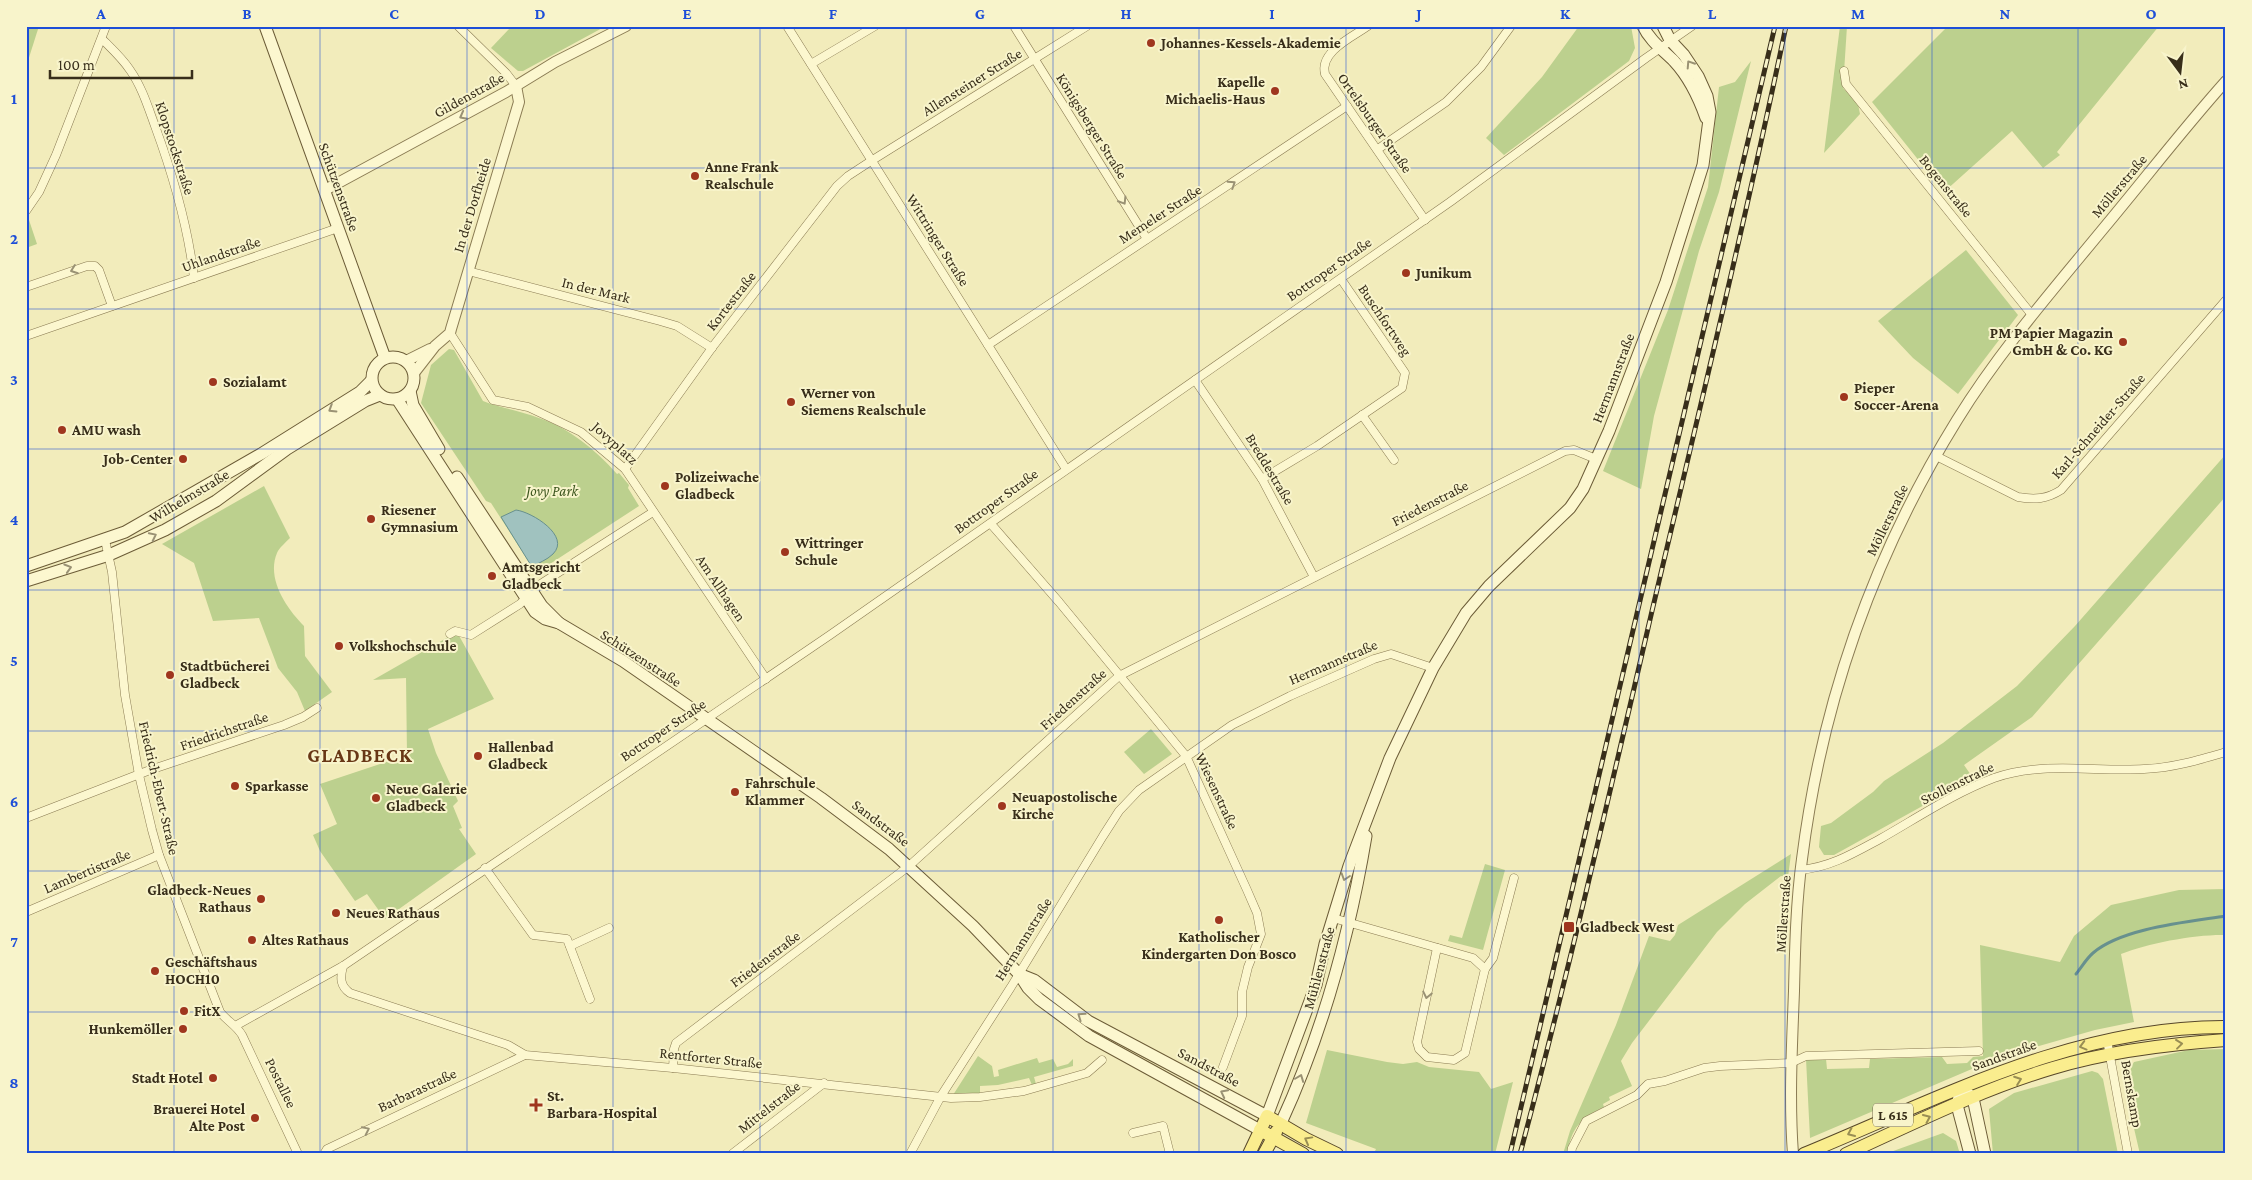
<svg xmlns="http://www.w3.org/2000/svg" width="2252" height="1180" viewBox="0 0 2252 1180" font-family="'Crimson Pro',serif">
<rect width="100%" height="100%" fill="#f2ecbb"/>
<g fill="#bcd08e">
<path d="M26 26H39L26 67Z"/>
<path d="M512 26H606L523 71H518L491 48Z"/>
<path d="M1579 26H1631L1635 48 1629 61 1504 155 1486 138 1542 77Z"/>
<path d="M1840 26H1847L1843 88 1858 104 1860 114 1824 153Z"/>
<path d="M1948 26H2159L2057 152 2060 155 2043 168 2012 131 1944 192 1872 102Z"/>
<path d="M1751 61 1719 192 1699 251 1654 416 1641 489 1603 471 1668 310 1708 187 1719 87 1735 82Z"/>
<path d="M28 217 37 244 26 248V219Z"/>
<path d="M1966 250 2018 315 1958 394 1913 358 1878 321Z"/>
<path d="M449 349 454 350 483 401C501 408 520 411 539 418 569 428 596 450 617 474L619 473 629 485 628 488 639 506 536 573 491 503 486 501 421 403 431 365Z"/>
<path d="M2226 454V496L2032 717 1964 765 1973 778 1834 855H1824L1819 847 1821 826 1831 823 1873 792 1884 781 1943 743 2017 686 2075 626Z"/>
<path d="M264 486 290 538C286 542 279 548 277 553 266 579 287 609 304 626L305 656 332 692 305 711 297 692 278 668 259 618 213 621 194 563 162 544Z"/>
<path d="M457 632 494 699 428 729 436 753 458 801 453 806 462 828 459 829 476 854 385 919 367 894 355 901 320 851 313 835 337 824 320 784 407 755 406 678 373 680Z"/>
<path d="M1151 729 1172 754 1144 774 1124 752Z"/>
<path d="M1791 854 1788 877 1781 876 1745 904 1717 932 1632 1043 1621 1061 1632 1086 1609 1097 1610 1100 1603 1104 1604 1107C1580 1119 1572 1127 1567 1154H1563L1570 1131 1616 1025 1649 936 1670 941 1675 935 1678 925Z"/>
<path d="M1485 864 1505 870 1483 950 1448 941 1450 935 1462 938Z"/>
<path d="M2226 889V935C2197 934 2148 943 2121 954L2134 1022 2095 1030 2000 1057 1810 1138 1806 1059H1826L1827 1069 1869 1068 1870 1059 1942 1057 1947 1064 1967 1063 1973 1057 1983 1056 1980 945 2060 962 2074 936 2111 905 2179 890Z"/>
<path d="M2226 1049V1154H2140C2135 1130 2120 1082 2134 1062L2189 1050Z"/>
<path d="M1327 1050 1387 1062 1403 1064 1417 1062 1429 1067 1479 1072 1491 1089 1513 1082 1495 1154H1384L1375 1151 1376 1149 1306 1123Z"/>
<path d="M978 1056 992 1066 994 1077 999 1076 998 1070 1037 1058 1039 1063 1053 1059 1057 1067 1068 1064 1073 1059V1066L1034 1077 1036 1084 1032 1085 1029 1078 998 1085 980 1086V1094L953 1095Z"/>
<path d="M2092 1071 2098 1073 2103 1079 2118 1154H1993L1989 1109 2014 1093Z"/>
<path d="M1943 1133 1956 1141 1960 1154H1885Z"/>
</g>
<path fill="#a0c2bf" stroke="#67908e" d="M516 510C532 512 571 536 553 554 547 560 538 563 532 567L501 517Z"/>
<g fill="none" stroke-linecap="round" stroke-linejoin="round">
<path stroke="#67908e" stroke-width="3" d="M2076 974C2081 968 2086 959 2093 953 2122 928 2188 922 2226 916"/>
<g stroke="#8a7b53" stroke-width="9">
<g id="minor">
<path d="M458 26 506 73 516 86"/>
<path d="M787 26 1066 469"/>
<path d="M1014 26 1147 239"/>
<path d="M1368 26C1352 37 1319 52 1325 74L1425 220"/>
<path d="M102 39C112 49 122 58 130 70 142 87 148 107 155 126 173 175 188 226 194 278"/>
<path d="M811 64 875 26"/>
<path d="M1844 71 1846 84 2032 315"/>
<path d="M1378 149 1446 102 1481 67 1511 26"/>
<path d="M26 211 39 192 56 155 106 26"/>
<path d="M468 271 660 321 677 326 712 348"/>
<path d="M26 287 87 266H95L99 270 112 306"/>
<path d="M450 333 493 400 528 407 581 432 625 469 766 679"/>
<path d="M26 336 338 228"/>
<path d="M988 345 1347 106"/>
<path d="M1195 380 1262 479 1314 577"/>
<path d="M1362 415 1394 460"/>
<path d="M1936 456 2018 497C2035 500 2047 499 2061 490L2226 300"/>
<path d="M625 469 714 345 837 186 848 176 871 161 1087 26"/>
<path d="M1262 479 1317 446 1402 388 1405 373 1341 279"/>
<path d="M991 524 1059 602 1186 756 1247 890 1257 913 1261 934 1248 967 1242 992V1016L1223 1067"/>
<path d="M105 540 112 572 125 695 139 775 152 830 159 855 220 1012C227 1021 236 1025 242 1035L298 1154"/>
<path d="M450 634 455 631 471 635 520 604 539 585 653 512"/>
<path d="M26 818 150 770 284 725 303 717 317 708"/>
<path d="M485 868 533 935 567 939 590 999"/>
<path d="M1800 870C1831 867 1854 853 1880 839 1917 818 1954 793 1994 778 2041 761 2095 772 2144 769 2172 768 2199 760 2226 752"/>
<path d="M26 912 159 855"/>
<path d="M1333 918 1473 958 1485 969"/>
<path d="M570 946 609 928"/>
<path d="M1437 948 1417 1042 1419 1049 1427 1057 1454 1060 1465 1053 1485 969 1493 958 1514 878"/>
<path d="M343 966C340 978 340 986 350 993L508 1045 525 1055 673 1068 951 1098 980 1097 1024 1091 1087 1073 1102 1060"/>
<path d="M237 1025 343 966 830 635 1450 202 1646 58 1692 26"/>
<path d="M2107 1040 2128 1154"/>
<path d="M673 1068 674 1049 676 1043 909 866 1119 676 1565 451 1574 450 1596 459"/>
<path d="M1133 1133 1163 1126 1170 1154"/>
<path d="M324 1154 327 1149 525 1055"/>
<path d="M732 1154 824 1083"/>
<path d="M910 1154 941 1096 1011 987 1103 836 1119 811 1139 790 1232 725 1290 696 1374 659 1391 654 1433 668"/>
<path d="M1571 1154 1572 1148 1586 1121 1637 1095 1648 1084 1665 1081 1704 1068 1720 1066 1791 1063 1806 1056 1979 1051"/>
</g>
</g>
<g stroke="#8a7b53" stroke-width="12">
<g id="tertiary">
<path d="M325 190 506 92 555 62 626 26"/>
<path d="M406 361 430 349"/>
<path d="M414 373 435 346 450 333 451 329 519 102 516 86"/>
<path d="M1793 1154C1789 1100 1792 1045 1794 991 1795 948 1796 903 1802 859 1822 701 1873 556 1957 420 1999 352 2052 291 2103 229 2144 180 2183 129 2226 81"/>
</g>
</g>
<g stroke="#6c5c37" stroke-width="13">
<g id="secondary">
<path d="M265 26 385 358"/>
<path d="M1643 26C1650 41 1663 50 1674 61 1689 77 1699 98 1706 118"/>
<circle cx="393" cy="378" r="21"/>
<path d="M410 391 413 405 439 449"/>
<path d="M397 399 535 612 545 619 559 623 623 661 821 798 889 849 973 926 1019 974 1028 988 1039 999 1089 1036 1260 1130"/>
<path d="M457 477 542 606 559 623"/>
<path d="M26 566 125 532 261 454 360 392 371 381"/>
<path d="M26 581 109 555 165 530 216 501 287 449 365 401 380 395"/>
<path d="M1019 974 1034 980 1088 1021 1267 1116 1316 985 1325 944 1349 866 1390 758 1433 668 1466 613 1489 586 1570 508 1583 489 1609 431 1666 282 1703 165 1710 112 1707 96 1698 76 1684 55 1670 40 1663 26"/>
<path d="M1966 1092 1973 1098 1985 1154"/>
<path d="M1959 1097 1957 1105 1970 1154"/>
<path d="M1281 1123C1322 1034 1350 932 1366 836"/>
</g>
</g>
<g stroke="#574729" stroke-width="14">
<g id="primary">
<path d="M1260 1130 1303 1154"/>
<path d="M1249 1154 1267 1116 1306 1139 1337 1154"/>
<path d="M1264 1154 1276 1132"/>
<path d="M1804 1154C1940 1098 2075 1026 2226 1027"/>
<path d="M1846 1154C1914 1123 1982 1089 2053 1068 2109 1051 2168 1044 2226 1040"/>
</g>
</g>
<use href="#minor" stroke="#fcf7cf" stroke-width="8"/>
<use href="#tertiary" stroke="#fcf7cf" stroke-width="10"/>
<use href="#secondary" stroke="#fcf7cf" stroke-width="11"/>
<use href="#primary" stroke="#faed8e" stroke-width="12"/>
<g stroke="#382e1a" stroke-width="5">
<g id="rail">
<path d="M1510 1154 1775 26"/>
<path d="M1520 1154C1568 974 1610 792 1652 611 1698 416 1745 222 1786 26"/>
</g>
</g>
<use href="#rail" stroke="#f8f4cb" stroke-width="3" stroke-dasharray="9" stroke-linecap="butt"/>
</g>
<defs><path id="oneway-chevron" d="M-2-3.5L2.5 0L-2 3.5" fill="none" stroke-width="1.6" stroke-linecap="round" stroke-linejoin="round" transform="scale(1.25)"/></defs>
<g stroke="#9a9274">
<use href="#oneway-chevron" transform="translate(1690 64) rotate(-123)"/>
<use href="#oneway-chevron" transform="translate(463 116) rotate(152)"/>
<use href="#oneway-chevron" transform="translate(1232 184) rotate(-33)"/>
<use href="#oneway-chevron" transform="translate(1123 201) rotate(58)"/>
<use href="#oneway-chevron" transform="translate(74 270) rotate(160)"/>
<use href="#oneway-chevron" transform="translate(332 409) rotate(148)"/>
<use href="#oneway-chevron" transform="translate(153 536) rotate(-26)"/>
<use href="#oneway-chevron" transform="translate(68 568) rotate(-17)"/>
<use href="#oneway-chevron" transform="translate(1345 877) rotate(108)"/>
<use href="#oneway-chevron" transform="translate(1427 995) rotate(102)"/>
<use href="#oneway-chevron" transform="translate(1081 1016) rotate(-145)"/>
<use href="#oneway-chevron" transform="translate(1300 1078) rotate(-69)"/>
<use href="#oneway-chevron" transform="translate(1224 1093) rotate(-153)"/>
<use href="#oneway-chevron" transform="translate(366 1130) rotate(-26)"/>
</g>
<g stroke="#998e54">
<use href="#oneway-chevron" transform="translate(2179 1044) rotate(-7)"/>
<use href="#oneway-chevron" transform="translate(2083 1046) rotate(165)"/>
<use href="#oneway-chevron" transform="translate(2018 1080) rotate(-20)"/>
<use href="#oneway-chevron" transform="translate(1927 1118) rotate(-24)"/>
<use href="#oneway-chevron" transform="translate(1851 1133) rotate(156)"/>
<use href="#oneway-chevron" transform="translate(1308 1140) rotate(-151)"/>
</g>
<path fill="none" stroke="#1d4ed8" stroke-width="1" stroke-opacity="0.55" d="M174 26V1154M320 26V1154M467 26V1154M613 26V1154M760 26V1154M906 26V1154M1053 26V1154M1199 26V1154M1346 26V1154M1492 26V1154M1639 26V1154M1785 26V1154M1932 26V1154M2078 26V1154M26 168H2226M26 309H2226M26 449H2226M26 590H2226M26 731H2226M26 871H2226M26 1012H2226"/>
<g fill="#9f361e" stroke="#f8f4cb" stroke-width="2">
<circle cx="1151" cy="43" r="5"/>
<circle cx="1275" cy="91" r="5"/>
<circle cx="695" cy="176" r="5"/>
<circle cx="1406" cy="273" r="5"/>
<circle cx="2123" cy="342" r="5"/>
<circle cx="213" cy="382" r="5"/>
<circle cx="1844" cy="397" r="5"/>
<circle cx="791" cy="402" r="5"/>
<circle cx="62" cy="430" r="5"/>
<circle cx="183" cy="459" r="5"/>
<circle cx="665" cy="486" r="5"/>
<circle cx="371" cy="519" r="5"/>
<circle cx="785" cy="552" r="5"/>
<circle cx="492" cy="576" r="5"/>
<circle cx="339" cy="646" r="5"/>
<circle cx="170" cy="675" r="5"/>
<circle cx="478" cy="756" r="5"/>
<circle cx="235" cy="786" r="5"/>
<circle cx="735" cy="792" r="5"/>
<circle cx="376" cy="798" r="5"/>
<circle cx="1002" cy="806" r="5"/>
<circle cx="261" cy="899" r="5"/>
<circle cx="336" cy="913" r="5"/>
<circle cx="1219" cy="920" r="5"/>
<rect x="1563" y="921" width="12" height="12" rx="2.5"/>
<circle cx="252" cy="940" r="5"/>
<circle cx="155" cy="971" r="5"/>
<circle cx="184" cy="1011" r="5"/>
<circle cx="183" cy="1029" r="5"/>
<circle cx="213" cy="1078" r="5"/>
<path d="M533.5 1097.5h5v5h5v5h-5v5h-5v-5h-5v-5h5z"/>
<circle cx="255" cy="1118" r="5"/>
</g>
<g text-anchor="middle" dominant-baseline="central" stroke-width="4" stroke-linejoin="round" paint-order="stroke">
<rect fill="#f8f4cb" stroke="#72694f" stroke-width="1" x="1873" y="1103.5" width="40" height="23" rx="4"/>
<g font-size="14" font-weight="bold" fill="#382e1a">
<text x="1893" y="1115">L 615</text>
</g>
<g font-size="15" font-weight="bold" fill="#382e1a" stroke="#f8f4cb" text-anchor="start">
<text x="1161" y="43">Johannes-Kessels-Akademie</text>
<text x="1265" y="82" text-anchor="end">Kapelle<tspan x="1265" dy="17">Michaelis-Haus</tspan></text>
<text x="705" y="167">Anne Frank<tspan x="705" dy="17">Realschule</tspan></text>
<text x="1416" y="273">Junikum</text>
<text x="2113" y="333" text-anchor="end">PM Papier Magazin<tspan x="2113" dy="17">GmbH &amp; Co. KG</tspan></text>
<text x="223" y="382">Sozialamt</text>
<text x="1854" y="388">Pieper<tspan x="1854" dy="17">Soccer-Arena</tspan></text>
<text x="801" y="393">Werner von<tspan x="801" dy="17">Siemens Realschule</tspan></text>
<text x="72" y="430">AMU wash</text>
<text x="173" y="459" text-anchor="end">Job-Center</text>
<text x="675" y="477">Polizeiwache<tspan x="675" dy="17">Gladbeck</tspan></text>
<text x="381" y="510">Riesener<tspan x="381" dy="17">Gymnasium</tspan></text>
<text x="795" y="543">Wittringer<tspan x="795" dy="17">Schule</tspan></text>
<text x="502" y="567">Amtsgericht<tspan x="502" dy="17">Gladbeck</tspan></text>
<text x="349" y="646">Volkshochschule</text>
<text x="180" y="666">Stadtbücherei<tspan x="180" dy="17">Gladbeck</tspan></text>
<text x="488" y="747">Hallenbad<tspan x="488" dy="17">Gladbeck</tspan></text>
<text x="745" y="783">Fahrschule<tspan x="745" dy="17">Klammer</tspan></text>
<text x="245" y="786">Sparkasse</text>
<text x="386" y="789">Neue Galerie<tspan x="386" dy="17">Gladbeck</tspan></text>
<text x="1012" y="797">Neuapostolische<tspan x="1012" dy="17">Kirche</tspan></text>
<text x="251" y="890" text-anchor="end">Gladbeck-Neues<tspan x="251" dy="17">Rathaus</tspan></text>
<text x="346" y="913">Neues Rathaus</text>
<text x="1580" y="927">Gladbeck West</text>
<text x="1219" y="937" text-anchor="middle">Katholischer<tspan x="1219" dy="17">Kindergarten Don Bosco</tspan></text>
<text x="262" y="940">Altes Rathaus</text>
<text x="165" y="962">Geschäftshaus<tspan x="165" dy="17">HOCH10</tspan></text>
<text x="194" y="1011">FitX</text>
<text x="173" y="1029" text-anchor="end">Hunkemöller</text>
<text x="203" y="1078" text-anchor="end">Stadt Hotel</text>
<text x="547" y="1096">St.<tspan x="547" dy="17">Barbara-Hospital</tspan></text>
<text x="245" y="1109" text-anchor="end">Brauerei Hotel<tspan x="245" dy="17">Alte Post</tspan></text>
</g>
<g font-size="15" fill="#382e1a" stroke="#f8f4cb">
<text transform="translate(972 82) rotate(-32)">Allensteiner Straße</text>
<text transform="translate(469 95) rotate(-29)">Gildenstraße</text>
<text transform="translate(1375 123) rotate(55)">Ortelsburger Straße</text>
<text transform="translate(1092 126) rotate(58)">Königsberger Straße</text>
<text transform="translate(175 148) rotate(72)">Klopstockstraße</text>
<text transform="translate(1946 186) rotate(51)">Bogenstraße</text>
<text transform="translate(2119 186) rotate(-50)">Möllerstraße</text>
<text transform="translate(339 187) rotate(70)">Schützenstraße</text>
<text transform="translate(472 205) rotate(-73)">In der Dorfheide</text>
<text transform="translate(1160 214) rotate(-33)">Memeler Straße</text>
<text transform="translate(938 240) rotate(58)">Wittringer Straße</text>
<text transform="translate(221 254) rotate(-19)">Uhlandstraße</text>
<text transform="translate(1329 269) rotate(-35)">Bottroper Straße</text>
<text transform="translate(596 290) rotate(14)">In der Mark</text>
<text transform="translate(731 301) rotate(-52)">Kortestraße</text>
<text transform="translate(1385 320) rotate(56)">Buschfortweg</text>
<text transform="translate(1613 378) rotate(-69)">Hermannstraße</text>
<text transform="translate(2098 426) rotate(-49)">Karl-Schneider-Straße</text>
<text transform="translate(615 443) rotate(42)">Jovyplatz</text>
<text transform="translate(1270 469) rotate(59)">Breddestraße</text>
<text transform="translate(189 496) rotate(-31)">Wilhelmstraße</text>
<text transform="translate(996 501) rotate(-36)">Bottroper Straße</text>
<text transform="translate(1430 503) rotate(-27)">Friedenstraße</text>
<text transform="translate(1887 520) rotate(-64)">Möllerstraße</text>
<text transform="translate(721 588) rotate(56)">Am Allhagen</text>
<text transform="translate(641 658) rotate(33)">Schützenstraße</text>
<text transform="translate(1333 662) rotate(-23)">Hermannstraße</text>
<text transform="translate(1073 699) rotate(-42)">Friedenstraße</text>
<text transform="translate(663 730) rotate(-34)">Bottroper Straße</text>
<text transform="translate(224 731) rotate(-19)">Friedrichstraße</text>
<text transform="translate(1957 783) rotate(-26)">Stollenstraße</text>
<text transform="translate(159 788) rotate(77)">Friedrich-Ebert-Straße</text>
<text transform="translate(1217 791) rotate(65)">Wiesenstraße</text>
<text transform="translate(881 823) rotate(37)">Sandstraße</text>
<text transform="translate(87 871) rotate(-23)">Lambertistraße</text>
<text transform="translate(1783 914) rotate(-86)">Möllerstraße</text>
<text transform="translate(1023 939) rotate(-58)">Hermannstraße</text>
<text transform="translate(765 959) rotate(-37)">Friedenstraße</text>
<text transform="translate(1319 968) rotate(-75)">Mühlenstraße</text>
<text transform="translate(2004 1055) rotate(-20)">Sandstraße</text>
<text transform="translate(711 1058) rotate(6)">Rentforter Straße</text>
<text transform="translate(1209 1067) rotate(28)">Sandstraße</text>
<text transform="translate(281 1083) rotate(64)">Postallee</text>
<text transform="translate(417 1090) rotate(-25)">Barbarastraße</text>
<text transform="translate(2132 1094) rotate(80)">Bernskamp</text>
<text transform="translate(769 1107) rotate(-38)">Mittelstraße</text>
</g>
<g font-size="15" font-style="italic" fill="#3d561f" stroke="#f8f4cb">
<text x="552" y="491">Jovy Park</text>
</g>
<g font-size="20" font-weight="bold" letter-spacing="1" fill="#683715" stroke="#f8f4cb">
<text x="360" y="755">GLADBECK</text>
</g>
</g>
<rect width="2252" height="1180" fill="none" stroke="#f8f4cb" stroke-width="55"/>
<g transform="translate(2180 72) rotate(165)" stroke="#f8f4cb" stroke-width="4" paint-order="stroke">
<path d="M0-4L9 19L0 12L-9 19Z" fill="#382e1a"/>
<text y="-8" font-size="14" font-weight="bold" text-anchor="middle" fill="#382e1a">N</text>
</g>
<path d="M50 70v8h142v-8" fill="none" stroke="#382e1a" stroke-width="2.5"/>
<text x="58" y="70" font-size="15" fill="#382e1a" stroke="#f8f4cb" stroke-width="4" paint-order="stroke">100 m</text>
<rect x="28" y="28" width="2196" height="1124" fill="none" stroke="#1d4ed8" stroke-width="2"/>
<g font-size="16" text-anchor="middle" font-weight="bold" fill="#1d4ed8">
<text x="101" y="19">A</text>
<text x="247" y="19">B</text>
<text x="394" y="19">C</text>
<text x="540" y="19">D</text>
<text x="687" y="19">E</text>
<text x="833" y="19">F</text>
<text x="980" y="19">G</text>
<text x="1126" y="19">H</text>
<text x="1272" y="19">I</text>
<text x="1419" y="19">J</text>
<text x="1565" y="19">K</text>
<text x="1712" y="19">L</text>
<text x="1858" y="19">M</text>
<text x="2005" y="19">N</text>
<text x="2151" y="19">O</text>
<text x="14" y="104">1</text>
<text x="14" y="244">2</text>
<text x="14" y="385">3</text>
<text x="14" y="525">4</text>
<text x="14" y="666">5</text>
<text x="14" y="807">6</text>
<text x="14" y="947">7</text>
<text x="14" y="1088">8</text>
</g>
</svg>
